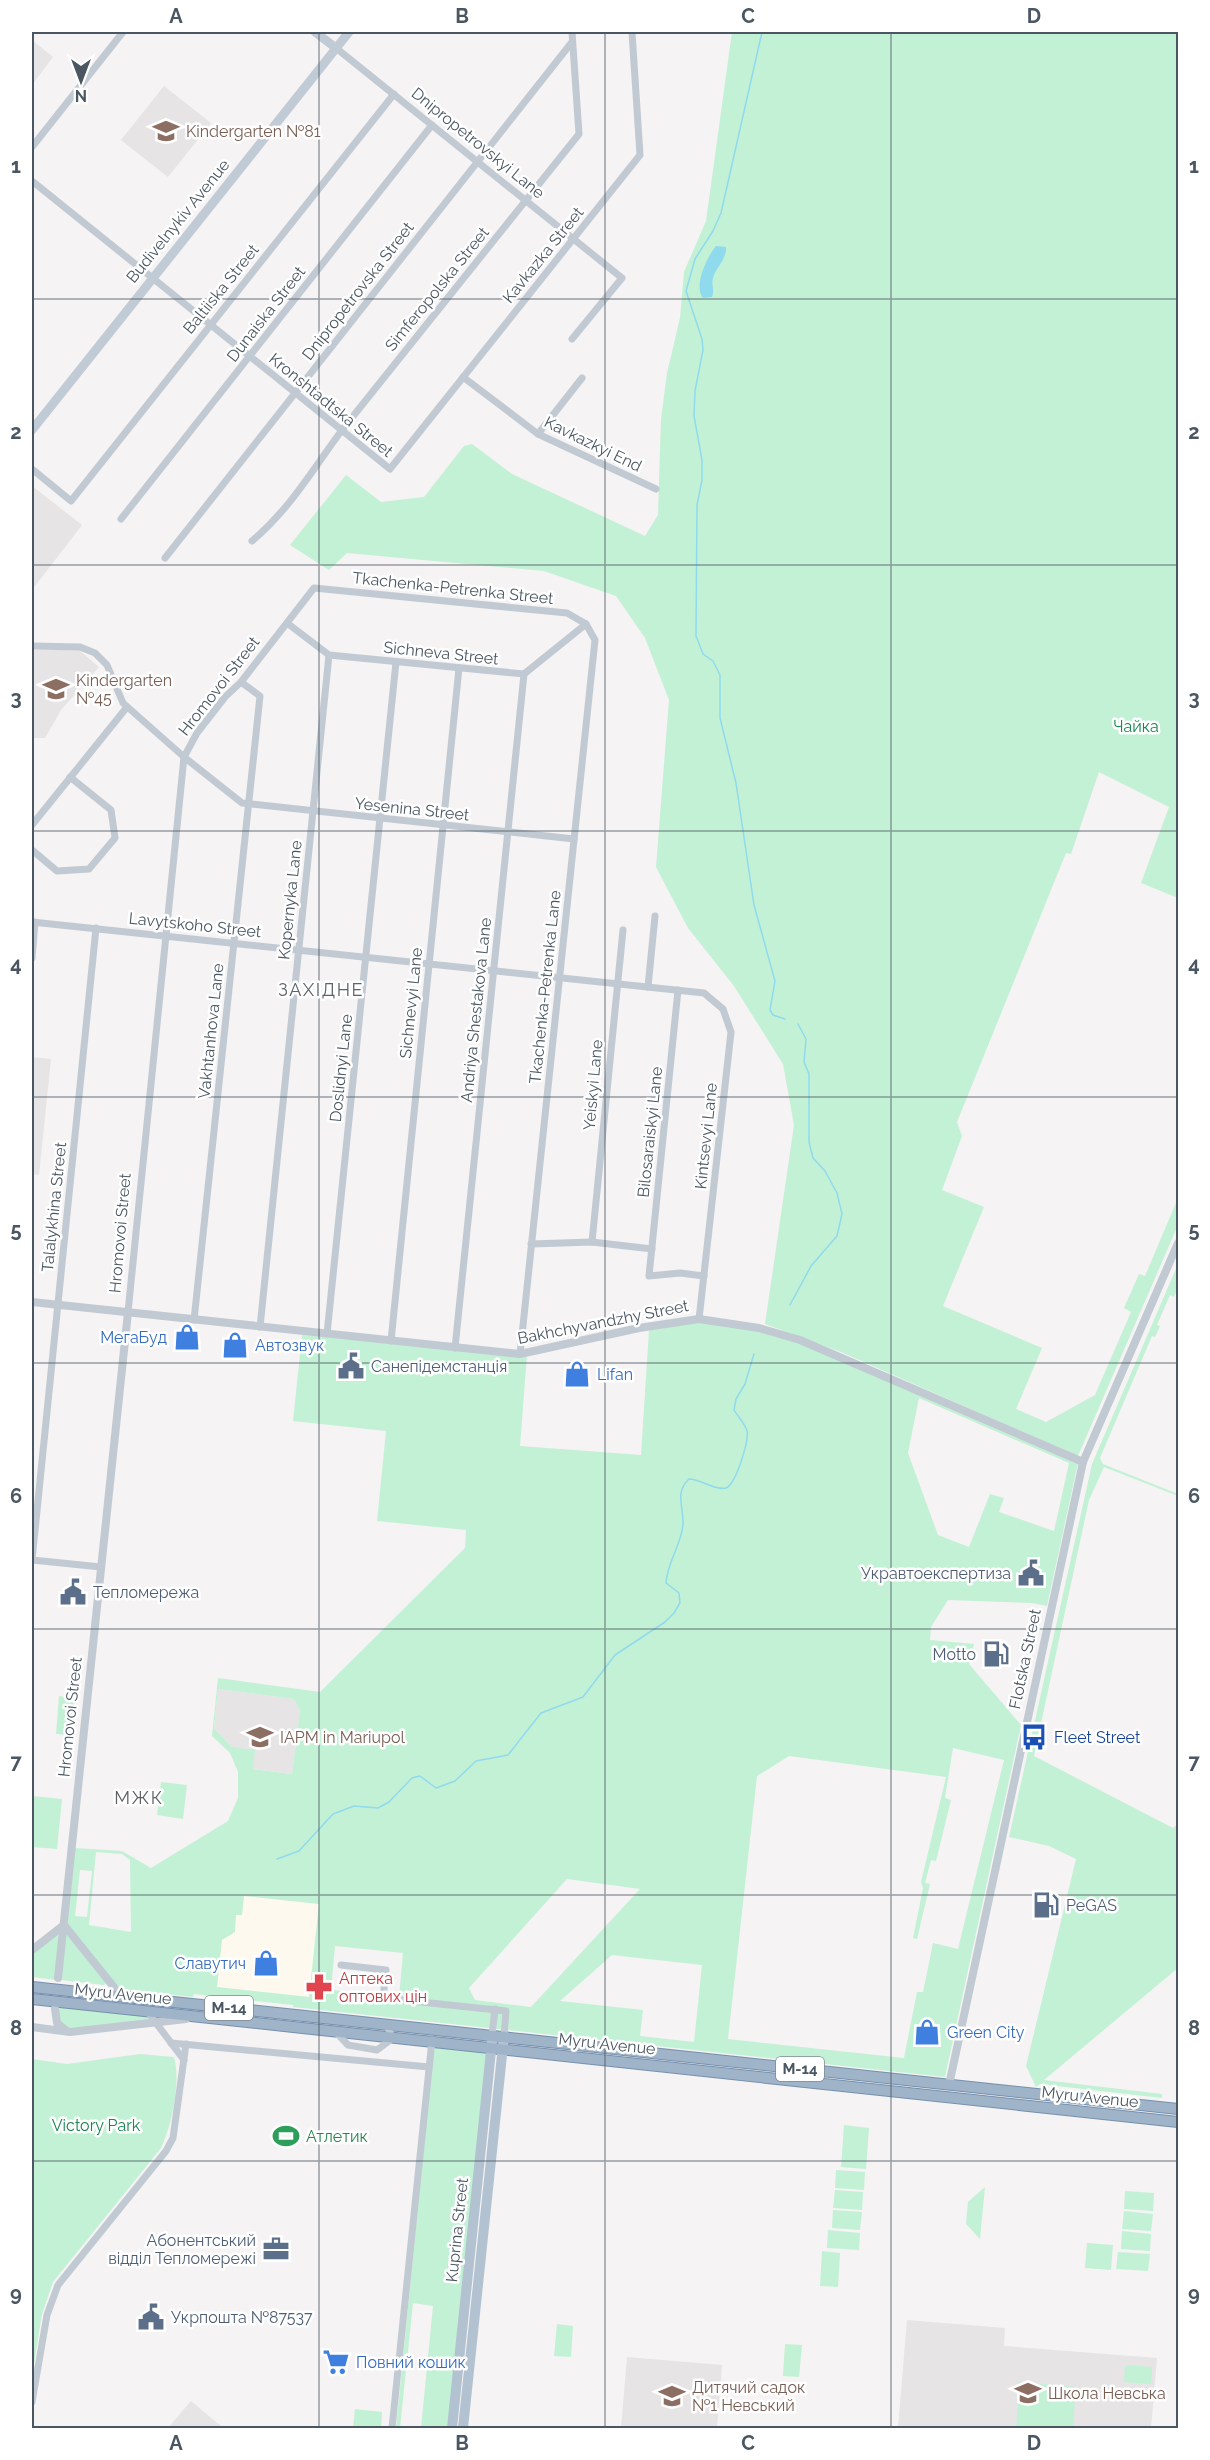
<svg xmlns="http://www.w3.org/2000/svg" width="1210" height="2460" viewBox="0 0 1210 2460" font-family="Raleway,sans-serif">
<rect width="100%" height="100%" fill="#f5f3f3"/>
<path fill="#fdf9ef" d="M244 1896 319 1904 309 1997 217 1987 222 1940 236 1914 242 1915Z"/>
<g fill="#e6e4e5">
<path d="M32 40 53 57 32 85Z"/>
<path d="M164 86 211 123 168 177 121 140Z"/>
<path d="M32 486 82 525 32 590Z"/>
<path d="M32 650H79L99 667 61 710 45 738H32Z"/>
<path d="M32 1057 51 1059 39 1175 32 1174Z"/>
<path d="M218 1689 294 1699 300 1711 292 1774 253 1769 214 1728Z"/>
<path d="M907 2320 1005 2328 1004 2346 1157 2358 1151 2428H898Z"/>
<path d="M627 2357 722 2365 717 2428H621Z"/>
<path d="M191 2401 216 2422 224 2428H168Z"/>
</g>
<g fill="#c3f1d5" fill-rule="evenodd">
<path d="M732 32H1178V898L1141 883 1169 807 1099 772 1071 854 1066 853 957 1122 962 1136 942 1190 984 1207 943 1306 1042 1348 1016 1409 1046 1422 1095 1395 1131 1312 1124 1308 1139 1274 1145 1276 1178 1198V1225L1078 1456 841 1352 765 1324 794 1125 783 1064 734 986 688 928 656 867 669 700 645 638 616 596 544 571 347 553 329 570 290 545 346 475 381 502 424 497 464 446 472 444 512 474 645 536 658 515 661 419 667 373 680 318 684 272 706 221Z"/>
<path d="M1178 1264V1287L1174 1297 1170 1295 1157 1325 1160 1326 1155 1337 1152 1336 1100 1458 1103 1464 1178 1494V1496L1104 1467 1089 1500 1034 1756 1173 1828 1178 1824V1968L1044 2080 1162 2094V2098L1040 2084 1036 2087 1026 2066 1076 1859 1049 1846 1009 1837 1092 1464Z"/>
<path d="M699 1322 759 1331 799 1343 1078 1463 1047 1606 1032 1603 948 1600 931 1627 930 1640 974 1644 969 1664 1021 1725 945 2077 293 2007V2005L194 1994 193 1997 118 1989 67 1924 75 1848 122 1851 151 1868 228 1821 238 1798V1772L230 1753 212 1736 218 1678 320 1692 465 1548 466 1530 377 1521 386 1431 293 1421 302 1335 527 1355 520 1446 641 1455 649 1330ZM919 1398 1069 1463 1054 1531 999 1512 1004 1498 990 1494 969 1547 938 1535 908 1453ZM218 1689 294 1699 300 1711 292 1774 253 1769 255 1750 232 1747 214 1728ZM953 1748 1004 1760 958 1949 933 1943 923 1992H917L904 2058 728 2039 757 1776 789 1756 946 1777 921 1882 923 1888 913 1938 917 1939 930 1884 925 1883 931 1860 936 1861 951 1800 945 1798ZM96 1852 122 1854 130 1860 131 1932 89 1925ZM80 1870 92 1871 87 1917 75 1916ZM567 1879 640 1889 531 2007 475 2000 469 1988ZM244 1896 319 1904 309 1997 217 1987 222 1940 235 1932 236 1915H242ZM335 1946 403 1953 399 1997 331 1990ZM612 1955 702 1965 694 2042 640 2036 643 2010 560 2001Z"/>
<path d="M59 1696 75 1698 71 1735 56 1734Z"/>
<path d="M161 1782 187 1785 183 1819 157 1815Z"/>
<path d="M32 1796 62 1799 57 1849 32 1847Z"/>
<path d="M61 1931 56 1980 32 1977V1953Z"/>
<path d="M66 1933 106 1983 104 1985 61 1980Z"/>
<path d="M58 2007 148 2017 151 2020 71 2030 59 2022Z"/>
<path d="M434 2046 487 2052 448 2428H421L433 2306 413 2303 400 2428H396Z"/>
<path d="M140 2054 174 2057C181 2080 172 2126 161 2148L53 2282 42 2314 32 2376V2059L67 2064Z"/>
<path d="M844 2125 869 2128 866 2169 841 2167Z"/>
<path d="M836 2170 865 2172 864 2190 835 2188Z"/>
<path d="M985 2187 980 2239 966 2224 968 2202Z"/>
<path d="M835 2190 863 2192 862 2210 833 2208Z"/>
<path d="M1125 2191 1154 2193 1153 2211 1124 2209Z"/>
<path d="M833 2210 862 2212 860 2230 832 2228Z"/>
<path d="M1124 2211 1153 2214 1151 2231 1122 2229Z"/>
<path d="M828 2230 860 2233 859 2250 827 2248Z"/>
<path d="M1122 2231 1151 2234 1150 2251 1121 2249Z"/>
<path d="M1087 2243 1113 2245 1111 2270 1085 2268Z"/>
<path d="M822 2251 840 2253 838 2287 820 2286Z"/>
<path d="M1118 2252 1150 2254 1148 2271 1116 2269Z"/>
<path d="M557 2324 573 2326 571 2357 554 2356Z"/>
<path d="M785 2344 802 2345 799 2377 783 2376Z"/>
<path d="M1125 2365 1152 2367 1151 2384 1124 2382Z"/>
<path d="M1020 2382 1076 2387 1073 2428H1016Z"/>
<path d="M355 2409 382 2412 381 2428H353Z"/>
</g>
<path fill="#90daee" d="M716 246 726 247C727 259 716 267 713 278 711 285 715 290 712 297L703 298C693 286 707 257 716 246Z"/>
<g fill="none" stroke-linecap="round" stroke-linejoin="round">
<g stroke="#90daee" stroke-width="1.5">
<path d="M762 32 721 213 713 231 695 259 686 291 702 339 703 350 695 391 694 416 702 460V480L697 505 696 636 703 654 713 661 720 675V718L736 783 754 905 775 981 770 1010 773 1015 785 1019"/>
<path d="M790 1305 811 1266 837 1236 842 1214 837 1193 825 1171 813 1158 809 1142V1074L804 1062 806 1039 798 1024"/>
<path d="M277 1859 299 1851 333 1814 354 1806 378 1808 389 1802 412 1778 420 1776 436 1788 455 1781 476 1761 508 1755 541 1713 583 1697 615 1655 665 1622 674 1613 680 1603 679 1593 666 1583C667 1562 682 1544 683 1524 684 1507 674 1493 689 1479 701 1479 715 1491 726 1488 736 1484 749 1441 747 1431 745 1423 738 1417 734 1410L736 1399 745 1384 754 1354"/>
</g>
<g stroke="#7690ad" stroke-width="12">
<g id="trunk">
<path d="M32 1987 1178 2109"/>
<path d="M32 1999 1178 2122"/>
</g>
</g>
<g stroke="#c1cad2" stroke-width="7">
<path d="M336 48 622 278 572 339"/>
<path d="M32 147 123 32"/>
<path d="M32 181 390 469 640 155 632 32"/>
<path d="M463 377 538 434 656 489"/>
<path d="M538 434 582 378"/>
<path d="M32 469 71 501 394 94"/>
<path d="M121 519 432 125"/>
<path d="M252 541C290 509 313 469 342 430L579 134 572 32"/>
<path d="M165 558 572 42"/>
<path d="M287 623 329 655 524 674 586 624"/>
<path d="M32 646 80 647 95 653 107 665 123 703 184 757 242 803 574 839"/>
<path d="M32 825 127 707"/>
<path d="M32 850 57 871 89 869 115 838 111 810 70 777"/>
<path d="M32 922 704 993 723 1009 731 1032 699 1319"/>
<path d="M32 958 35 922"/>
<path d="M648 987 655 916"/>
<path d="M678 990 649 1276 680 1273 704 1276"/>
<path d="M592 1242 623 930"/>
<path d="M531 1244 592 1242 652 1249"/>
<path d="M128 1312 184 757 197 733 225 697 241 682 314 588 567 613 586 624 595 640 520 1354"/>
<path d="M194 1320 260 696 241 682"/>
<path d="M260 1327 329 655"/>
<path d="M327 1334 396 662"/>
<path d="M391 1341 459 668"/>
<path d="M455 1348 524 674"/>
<path d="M32 1560 96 928"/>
<path d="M32 1560 101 1567"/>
<path d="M341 1965 386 1970 383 1998 506 2011 504 2036"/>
<path d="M147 2011 184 2060"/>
<path d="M335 2031 348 2045 377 2050 389 2041 390 2032 386 2024"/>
<path d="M492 2035 495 2009"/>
<path d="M171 2043 429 2067"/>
<path d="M32 2402 47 2315 58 2285 166 2151 173 2138 186 2044"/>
<path d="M392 2428 432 2040"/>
</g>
<g stroke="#c1cad2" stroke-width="8">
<path d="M32 1302 520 1354 639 1328 699 1319 759 1328 800 1340 1083 1462"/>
<path d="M64 1925 121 1996"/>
<path d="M32 1950 64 1925"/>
<path d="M58 1978 128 1312"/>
<path d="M55 2009 57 2023 67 2031"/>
<path d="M32 2027 70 2032 186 2019"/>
<path d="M949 2085 1083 1462 1178 1243"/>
</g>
<g stroke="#c1cbd6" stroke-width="9">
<path d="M315 32 336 48"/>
<path d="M32 430 349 32"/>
</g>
<g stroke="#b3c2d1" stroke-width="10">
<path d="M452 2428 492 2041"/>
<path d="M463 2428 504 2036"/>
</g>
<use href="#trunk" stroke="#9fb4c9" stroke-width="10"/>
</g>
<path fill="none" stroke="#4a5661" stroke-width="1.5" stroke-opacity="0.55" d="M319 32V2428M605 32V2428M891 32V2428M32 299H1178M32 565H1178M32 831H1178M32 1097H1178M32 1363H1178M32 1629H1178M32 1895H1178M32 2161H1178"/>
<defs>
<g id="school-bare" transform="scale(2.07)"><path d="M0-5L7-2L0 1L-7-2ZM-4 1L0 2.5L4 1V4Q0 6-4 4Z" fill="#8d6e63" stroke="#fff" stroke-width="2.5" paint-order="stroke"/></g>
<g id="shop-bare" transform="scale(2.07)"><path d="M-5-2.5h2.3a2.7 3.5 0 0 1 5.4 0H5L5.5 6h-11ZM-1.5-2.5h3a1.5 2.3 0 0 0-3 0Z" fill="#3f7fe0" stroke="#fff" stroke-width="2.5" paint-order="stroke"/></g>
<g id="civic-bare" transform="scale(2.07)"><path d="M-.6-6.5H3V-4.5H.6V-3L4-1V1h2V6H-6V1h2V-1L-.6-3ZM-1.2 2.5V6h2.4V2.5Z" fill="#5c6f8a" stroke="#fff" stroke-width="2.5" paint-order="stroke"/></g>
<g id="fuel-bare" transform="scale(2.07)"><path d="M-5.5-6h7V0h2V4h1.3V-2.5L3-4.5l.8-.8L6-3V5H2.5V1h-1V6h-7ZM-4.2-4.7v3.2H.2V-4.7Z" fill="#5c6f8a" stroke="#fff" stroke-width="2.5" paint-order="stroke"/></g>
<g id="university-bare" transform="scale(2.07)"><path d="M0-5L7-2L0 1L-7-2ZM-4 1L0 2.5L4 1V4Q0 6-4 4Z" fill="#8d6e63" stroke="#fff" stroke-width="2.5" paint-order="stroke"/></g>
<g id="bus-bare" transform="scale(2.07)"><path d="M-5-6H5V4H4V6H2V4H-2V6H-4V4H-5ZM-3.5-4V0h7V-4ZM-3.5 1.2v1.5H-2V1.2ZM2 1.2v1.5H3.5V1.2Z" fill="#1a4fb4" stroke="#fff" stroke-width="2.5" paint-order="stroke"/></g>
<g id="pharmacy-bare" transform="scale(2.07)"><path d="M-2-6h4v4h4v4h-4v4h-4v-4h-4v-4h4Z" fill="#e0444e" stroke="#fff" stroke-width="2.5" paint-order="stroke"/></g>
<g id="stadium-bare" transform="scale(2.07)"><path d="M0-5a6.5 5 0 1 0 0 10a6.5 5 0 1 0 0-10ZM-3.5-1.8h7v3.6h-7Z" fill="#2e9e5b" stroke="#fff" stroke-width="2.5" paint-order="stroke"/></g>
<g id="office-bare" transform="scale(2.07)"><path d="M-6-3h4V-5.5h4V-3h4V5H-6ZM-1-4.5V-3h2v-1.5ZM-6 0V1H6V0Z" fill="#5c6f8a" stroke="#fff" stroke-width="2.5" paint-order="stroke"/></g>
<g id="supermarket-bare" transform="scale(2.07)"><path d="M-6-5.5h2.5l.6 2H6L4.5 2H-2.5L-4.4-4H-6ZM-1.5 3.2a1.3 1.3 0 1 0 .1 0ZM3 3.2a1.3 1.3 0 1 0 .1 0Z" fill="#3f7fe0" stroke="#fff" stroke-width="2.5" paint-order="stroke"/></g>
</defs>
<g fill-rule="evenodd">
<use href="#school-bare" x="166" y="131"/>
<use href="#school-bare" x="56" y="689"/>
<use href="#shop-bare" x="187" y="1337"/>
<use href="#shop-bare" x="235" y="1345"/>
<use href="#civic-bare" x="351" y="1366"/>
<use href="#shop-bare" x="577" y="1374"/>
<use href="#civic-bare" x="1031" y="1573"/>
<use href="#civic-bare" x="73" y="1592"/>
<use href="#fuel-bare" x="996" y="1654"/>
<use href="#university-bare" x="260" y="1737"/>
<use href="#bus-bare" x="1034" y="1737"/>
<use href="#fuel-bare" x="1046" y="1905"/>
<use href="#shop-bare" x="266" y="1963"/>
<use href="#pharmacy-bare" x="319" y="1987"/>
<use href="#shop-bare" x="927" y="2032"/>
<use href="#stadium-bare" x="286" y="2136"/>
<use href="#office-bare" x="276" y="2249"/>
<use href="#civic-bare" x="151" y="2317"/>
<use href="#supermarket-bare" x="336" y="2362"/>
<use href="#school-bare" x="1028" y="2393"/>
<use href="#school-bare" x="672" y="2396"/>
</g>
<g text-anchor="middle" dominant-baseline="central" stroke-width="5" stroke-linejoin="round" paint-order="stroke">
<g fill="#fff" stroke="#808990" stroke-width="1.5">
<rect x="205" y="1996" width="48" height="24" rx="4.5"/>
<rect x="776" y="2057" width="48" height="24" rx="4.5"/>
</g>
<g font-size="15" font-weight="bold" fill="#4a5661">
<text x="229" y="2008">М-14</text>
<text x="800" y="2069">М-14</text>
</g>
<g font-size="16" fill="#785e54" stroke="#fff" text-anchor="start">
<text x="186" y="131">Kindergarten №81</text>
<text x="76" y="680">Kindergarten<tspan x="76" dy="18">№45</tspan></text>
<text x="280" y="1737">IAPM in Mariupol</text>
<text x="692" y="2387">Дитячий садок<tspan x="692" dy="18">№1 Невський</tspan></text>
<text x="1048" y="2393">Школа Невська</text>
</g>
<g font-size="16" fill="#4a5661" stroke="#fff">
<text transform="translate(478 143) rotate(39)">Dnipropetrovskyi Lane</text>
<text transform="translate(178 221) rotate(-51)">Budivelnykiv Avenue</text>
<text transform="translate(543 255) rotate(-51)">Kavkazka Street</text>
<text transform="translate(221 289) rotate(-51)">Baltiiska Street</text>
<text transform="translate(437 289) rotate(-51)">Simferopolska Street</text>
<text transform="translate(358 291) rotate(-52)">Dnipropetrovska Street</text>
<text transform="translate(266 314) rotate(-52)">Dunaiska Street</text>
<text transform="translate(331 405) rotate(39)">Kronshtadtska Street</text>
<text transform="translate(593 444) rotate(26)">Kavkazkyi End</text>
<text transform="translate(453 588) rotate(6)">Tkachenka-Petrenka Street</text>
<text transform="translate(441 653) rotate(6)">Sichneva Street</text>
<text transform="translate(219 686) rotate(-52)">Hromovoi Street</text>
<text transform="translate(412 809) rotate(6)">Yesenina Street</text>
<text transform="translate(290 900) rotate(-84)">Kopernyka Lane</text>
<text transform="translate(195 925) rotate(6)">Lavytskoho Street</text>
<text transform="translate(545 987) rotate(-84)">Tkachenka-Petrenka Lane</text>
<text transform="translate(411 1003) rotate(-84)">Sichnevyi Lane</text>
<text transform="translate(476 1010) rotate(-84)">Andriya Shestakova Lane</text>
<text transform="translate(211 1031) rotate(-84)">Vakhtanhova Lane</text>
<text transform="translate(341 1068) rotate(-84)">Doslidnyi Lane</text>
<text transform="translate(593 1085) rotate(-85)">Yeiskyi Lane</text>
<text transform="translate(650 1132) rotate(-84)">Bilosaraiskyi Lane</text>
<text transform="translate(706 1136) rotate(-84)">Kintsevyi Lane</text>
<text transform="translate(54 1207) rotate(-84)">Talalykhina Street</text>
<text transform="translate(120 1233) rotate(-85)">Hromovoi Street</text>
<text transform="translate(603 1322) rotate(-11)">Bakhchyvandzhy Street</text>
<text transform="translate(1025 1659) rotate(-78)">Flotska Street</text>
<text transform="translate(70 1717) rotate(-84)">Hromovoi Street</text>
<text transform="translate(123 1994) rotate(6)">Myru Avenue</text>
<text transform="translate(607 2044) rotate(6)">Myru Avenue</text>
<text transform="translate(1090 2097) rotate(6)">Myru Avenue</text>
<text transform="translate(457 2230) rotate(-84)">Kuprina Street</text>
</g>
<g font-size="16" fill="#17864f" stroke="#fff">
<text x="1136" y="726">Чайка</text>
<text x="96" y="2125">Victory Park</text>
</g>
<g font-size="16" fill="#366cbe" stroke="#fff" text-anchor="start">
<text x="167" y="1337" text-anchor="end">МегаБуд</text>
<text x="255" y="1345">Автозвук</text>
<text x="597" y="1374">Lifan</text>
<text x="246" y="1963" text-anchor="end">Славутич</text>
<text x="947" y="2032">Green City</text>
<text x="356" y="2362">Повний кошик</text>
</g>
<g font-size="16" fill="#4e5e75" stroke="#fff" text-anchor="start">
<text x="371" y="1366">Санепідемстанція</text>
<text x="1011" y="1573" text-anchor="end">Укравтоекспертиза</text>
<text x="93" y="1592">Тепломережа</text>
<text x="976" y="1654" text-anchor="end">Motto</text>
<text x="1066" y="1905">PeGAS</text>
<text x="256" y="2240" text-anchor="end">Абонентський<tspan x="256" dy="18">відділ Тепломережі</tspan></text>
<text x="171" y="2317">Укрпошта №87537</text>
</g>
<g font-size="16" fill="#164399" stroke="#fff" text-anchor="start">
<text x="1054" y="1737">Fleet Street</text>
</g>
<g font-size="16" fill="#be3a42" stroke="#fff" text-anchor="start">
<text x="339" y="1978">Аптека<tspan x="339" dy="18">оптових цін</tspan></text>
</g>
<g font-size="16" fill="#27864d" stroke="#fff" text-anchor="start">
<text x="306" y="2136">Атлетик</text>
</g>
<g font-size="18" letter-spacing="1.5" fill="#5f6368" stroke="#fff">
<text x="321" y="989">ЗАХІДНЕ</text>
<text x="139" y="1797">МЖК</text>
</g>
</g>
<rect width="1210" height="2460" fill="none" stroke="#ffffff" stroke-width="66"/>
<g transform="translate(81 81) rotate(180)" stroke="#ffffff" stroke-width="4.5" paint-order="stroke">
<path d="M0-4.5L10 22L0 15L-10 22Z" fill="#4a5661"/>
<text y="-9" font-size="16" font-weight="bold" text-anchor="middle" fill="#4a5661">N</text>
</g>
<rect x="33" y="33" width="1144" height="2394" fill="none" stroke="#4a5661" stroke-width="2"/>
<g font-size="20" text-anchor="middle" font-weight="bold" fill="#4a5661">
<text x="176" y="23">A</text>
<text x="462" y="23">B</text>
<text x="748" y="23">C</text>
<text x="1034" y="23">D</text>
<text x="16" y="173">1</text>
<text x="1194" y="173">1</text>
<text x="16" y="439">2</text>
<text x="1194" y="439">2</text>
<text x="16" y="705">3</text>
<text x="1194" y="705">3</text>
<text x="16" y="971">4</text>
<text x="1194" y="971">4</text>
<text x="16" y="1237">5</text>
<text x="1194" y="1237">5</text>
<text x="16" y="1503">6</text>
<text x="1194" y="1503">6</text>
<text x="16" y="1769">7</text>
<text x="1194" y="1769">7</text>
<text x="16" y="2035">8</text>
<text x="1194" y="2035">8</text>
<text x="16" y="2301">9</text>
<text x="1194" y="2301">9</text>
<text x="176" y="2450">A</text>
<text x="462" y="2450">B</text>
<text x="748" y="2450">C</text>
<text x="1034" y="2450">D</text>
</g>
</svg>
